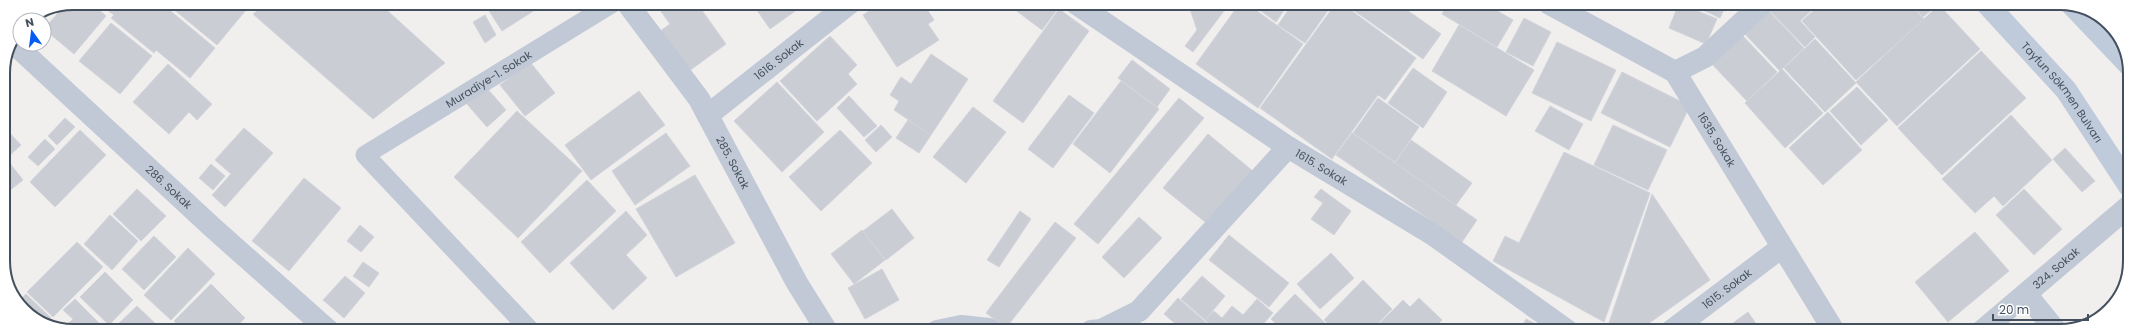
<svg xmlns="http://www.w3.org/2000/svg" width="2133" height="334" viewBox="0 0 2133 334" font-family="Poppins,sans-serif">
<rect width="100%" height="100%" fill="#f1eeee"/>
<g fill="#cacdd4" stroke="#d2d4db">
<path d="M73 3H91L106 16 74 54 44 29 65 5Z"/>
<path d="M98 3H161L215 48 190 78 156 50 154 53 111 18 114 15Z"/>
<path d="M166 3H238L246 10 217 45Z"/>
<path d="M268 3H379L445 63 373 119 253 14Z"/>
<path d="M484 3H546L502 31Z"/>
<path d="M655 3H709L701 9 726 44 685 74 656 34 670 24Z"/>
<path d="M752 3H805V4L770 29Z"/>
<path d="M881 3H923L934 20 928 24 939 40 897 67 863 15Z"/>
<path d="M1006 3H1045L1056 11 1042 30Z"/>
<path d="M1188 3H1230L1193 52 1185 46 1197 30Z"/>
<path d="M1240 3H1246L1303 44 1258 108 1196 64Z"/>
<path d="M1250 3H1289L1276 22Z"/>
<path d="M1293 3H1333L1305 43 1278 25Z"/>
<path d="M1336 3H1341L1416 58 1385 100 1378 95 1332 159 1260 108Z"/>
<path d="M1351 3H1397L1441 34 1423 59 1349 7Z"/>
<path d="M1448 3H1484L1513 20 1497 47 1442 14Z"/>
<path d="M1679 3 1717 19 1706 44 1669 28Z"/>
<path d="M1688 3H1727L1720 18Z"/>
<path d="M1774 3H1809L1814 8 1800 21 1815 37 1805 47 1768 9Z"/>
<path d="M1811 3 1856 4 1859 7 1862 4H1910L1924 19 1856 80 1802 21 1815 9Z"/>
<path d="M1911 4H1938L1923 17Z"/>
<path d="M1939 5 1980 49 1897 126 1856 82Z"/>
<path d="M51 7 40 20H29L46 8Z"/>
<path d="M1059 9 1089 31 1023 123 993 101Z"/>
<path d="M1767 9 1804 48 1780 71 1743 32Z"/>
<path d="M485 15 496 35 485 43 473 22Z"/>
<path d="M1524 18 1551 32 1533 66 1506 52Z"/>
<path d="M111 23 152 56 120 94 79 61Z"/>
<path d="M1459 25 1534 70 1506 116 1432 71Z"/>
<path d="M1741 34 1777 72 1747 101 1710 62Z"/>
<path d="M830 36 857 65 848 74 857 84 817 121 780 81Z"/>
<path d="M1815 39 1856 83 1825 112 1784 68Z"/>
<path d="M1557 42 1616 70 1591 121 1532 93Z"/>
<path d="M1981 51 2026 98 1942 175 1898 128Z"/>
<path d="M931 54 968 79 931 135 894 110 899 101 890 95 901 77 911 84Z"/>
<path d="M1132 60 1170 89 1157 107 1118 78Z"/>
<path d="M530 62 555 93 525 116 500 85Z"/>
<path d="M168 64 212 104 197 120 189 112 169 134 133 102Z"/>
<path d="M1413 68 1447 92 1423 128 1388 103Z"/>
<path d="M1782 69 1823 113 1785 148 1745 103Z"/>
<path d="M1622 72 1690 106 1670 147 1601 113Z"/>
<path d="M1121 81 1159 109 1110 173 1073 144Z"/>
<path d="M777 82 824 132 782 172 734 121Z"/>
<path d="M485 86 506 110 487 127 466 103Z"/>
<path d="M1857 87 1888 120 1861 145 1830 111Z"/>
<path d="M639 91 665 125 591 180 565 145Z"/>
<path d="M1069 95 1094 113 1053 168 1028 149Z"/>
<path d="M849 96 877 126 864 137 837 108Z"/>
<path d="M1179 98 1204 118 1098 244 1074 224Z"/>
<path d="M1378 98 1419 127 1395 162 1353 133Z"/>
<path d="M1550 106 1583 124 1569 150 1535 131Z"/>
<path d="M973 107 1006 132 966 183 933 157Z"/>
<path d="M517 111 582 171 518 238 454 177Z"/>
<path d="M1828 112 1862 150 1823 185 1789 148Z"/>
<path d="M2011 115 2052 160 2003 206 1994 196 1975 213 1942 179Z"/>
<path d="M65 118 75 127 57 145 48 136Z"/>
<path d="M908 120 931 135 919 153 896 138Z"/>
<path d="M881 125 892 137 876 152 865 140Z"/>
<path d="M1613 125 1667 150 1648 190 1594 165Z"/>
<path d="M4 127 21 145 9 156 4 150Z"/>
<path d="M244 128 273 153 225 207 212 195 231 174 215 160Z"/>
<path d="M80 130 106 155 55 207 30 182Z"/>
<path d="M840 130 872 163 821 211 789 177Z"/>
<path d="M666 133 690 166 635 205 612 171Z"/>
<path d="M1352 133 1477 220 1462 242 1336 155Z"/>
<path d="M1208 134 1254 172 1210 226 1163 188Z"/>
<path d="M45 139 55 149 38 166 28 157Z"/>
<path d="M1411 140 1472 183 1456 205 1395 163Z"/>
<path d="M2065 148 2095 181 2082 192 2053 159Z"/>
<path d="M1564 152 1650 193 1604 322 1493 261 1505 236 1519 243Z"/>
<path d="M4 156 23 180 4 195Z"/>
<path d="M211 164 225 176 213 190 199 178Z"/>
<path d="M695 175 735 243 676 277 636 209Z"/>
<path d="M304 178 341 208 289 271 252 241Z"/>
<path d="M587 180 616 211 550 273 521 242Z"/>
<path d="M137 189 166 216 141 241 113 214Z"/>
<path d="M1321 189 1351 211 1334 235 1311 219 1323 203 1314 197Z"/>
<path d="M2024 189 2062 229 2034 255 1996 215Z"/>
<path d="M1652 194 1710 280 1638 331H1611L1608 326Z"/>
<path d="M892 209 914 238 886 260 863 231Z"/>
<path d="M626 211 647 235 626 255 647 278 613 310 570 263Z"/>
<path d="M1020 211 1031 219 999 267 987 260Z"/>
<path d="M110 215 138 241 112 270 84 244Z"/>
<path d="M1139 217 1162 238 1124 278 1102 257Z"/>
<path d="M1055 222 1076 238 1006 328 986 313Z"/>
<path d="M360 225 374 237 361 252 347 241Z"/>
<path d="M862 230 885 260 854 284 831 254Z"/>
<path d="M1975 232 2009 271 1948 322 1915 282Z"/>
<path d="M1229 235 1289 283 1269 307 1209 260Z"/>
<path d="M154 236 176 257 144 290 122 269Z"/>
<path d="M77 242 103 267 53 317 27 292Z"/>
<path d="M188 248 215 274 171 320 144 295Z"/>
<path d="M1331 253 1354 278 1320 309 1297 284Z"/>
<path d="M363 262 379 273 369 287 353 276Z"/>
<path d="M882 269 899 300 865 319 848 288Z"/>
<path d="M105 272 133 300 109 325 80 297Z"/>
<path d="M345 276 365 293 344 318 323 300Z"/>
<path d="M1202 276 1225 296 1205 320 1181 299Z"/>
<path d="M1363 280 1392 309 1371 331H1335L1324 320Z"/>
<path d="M211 284 245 318 233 330H183L174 321Z"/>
<path d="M26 294 51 318 46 323 27 314 19 301Z"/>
<path d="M1295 294 1327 325 1333 331H1284L1271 319Z"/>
<path d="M1178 298 1210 326 1207 331H1184L1164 314Z"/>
<path d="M1419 298 1442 320 1432 331H1372L1403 300 1410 307Z"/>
<path d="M75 299 106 330H62L73 319 63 310Z"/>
<path d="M1257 299 1273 313 1257 331H1217L1205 320 1214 311 1222 318 1232 306 1243 315Z"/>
<path d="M137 306 162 330H112Z"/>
<path d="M1748 312 1761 331H1722Z"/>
<path d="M1526 319 1550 331H1520Z"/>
<path d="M1276 325 1282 331H1271Z"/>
</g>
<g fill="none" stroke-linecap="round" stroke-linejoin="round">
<path stroke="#c0c9d5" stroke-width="19" id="s1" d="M531 331 365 155 613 3"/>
<g stroke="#c0c9d5" stroke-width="22">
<path id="s2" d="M627 3 699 99 797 283 827 331"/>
<path id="s3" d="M1075 3 1288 147 1432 234 1568 331"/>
<path id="s4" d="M1548 3 1675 72 1834 331"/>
<path id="s5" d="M11 41 212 227 329 331"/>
<path d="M1675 72 1705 57 1763 3"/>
<path id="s6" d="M708 115 850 3"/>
<path d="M2026 294 2056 331"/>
<path d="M937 331 961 326 989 329 991 331"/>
<path d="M1091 331 1101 330 1139 311 1288 147"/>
<path id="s7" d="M1671 331 1782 247"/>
</g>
<path stroke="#c0c9d5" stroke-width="22" id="s8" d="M1982 331 2129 206"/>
<g stroke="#bfcada" stroke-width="22">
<path id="s9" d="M1987 4 2066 90 2129 186"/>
<path d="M2072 5 2129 65"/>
</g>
</g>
<g text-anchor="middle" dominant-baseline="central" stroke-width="3" stroke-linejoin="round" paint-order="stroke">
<g font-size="11" fill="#44505e" stroke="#fff">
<text stroke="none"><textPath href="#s6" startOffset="90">1616. Sokak</textPath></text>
<text stroke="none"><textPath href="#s1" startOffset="387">Muradiye-1. Sokak</textPath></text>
<text stroke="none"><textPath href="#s9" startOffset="116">Tayfun Sökmen Bulvarı</textPath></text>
<text stroke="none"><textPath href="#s4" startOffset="224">1635. Sokak</textPath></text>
<text stroke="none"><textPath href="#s2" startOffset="192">285. Sokak</textPath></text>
<text stroke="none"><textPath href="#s3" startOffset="296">1615. Sokak</textPath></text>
<text stroke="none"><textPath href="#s5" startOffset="215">286. Sokak</textPath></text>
<text stroke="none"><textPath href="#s8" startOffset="97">324. Sokak</textPath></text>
<text stroke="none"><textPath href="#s7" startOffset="70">1615. Sokak</textPath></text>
</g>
</g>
<path d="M0 0H2133V334H0ZM73 10H2060A63 63 0 0 1 2123 73V261A63 63 0 0 1 2060 324H73A63 63 0 0 1 10 261V73A63 63 0 0 1 73 10Z" fill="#fff" fill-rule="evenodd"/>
<path fill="none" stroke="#44505e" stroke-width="2" d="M73 10H2060A63 63 0 0 1 2123 73V261A63 63 0 0 1 2060 324H73A63 63 0 0 1 10 261V73A63 63 0 0 1 73 10Z"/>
<g transform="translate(32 32) rotate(346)"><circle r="19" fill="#ffffff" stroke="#b4b9bf"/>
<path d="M0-3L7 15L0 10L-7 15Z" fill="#055bf4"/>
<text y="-6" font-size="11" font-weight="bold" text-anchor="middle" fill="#44505e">N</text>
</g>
<path d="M1993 314v6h95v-6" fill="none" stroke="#44505e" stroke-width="2"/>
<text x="1999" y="314" font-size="12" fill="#44505e" stroke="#ffffff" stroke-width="3" paint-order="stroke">20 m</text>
</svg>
